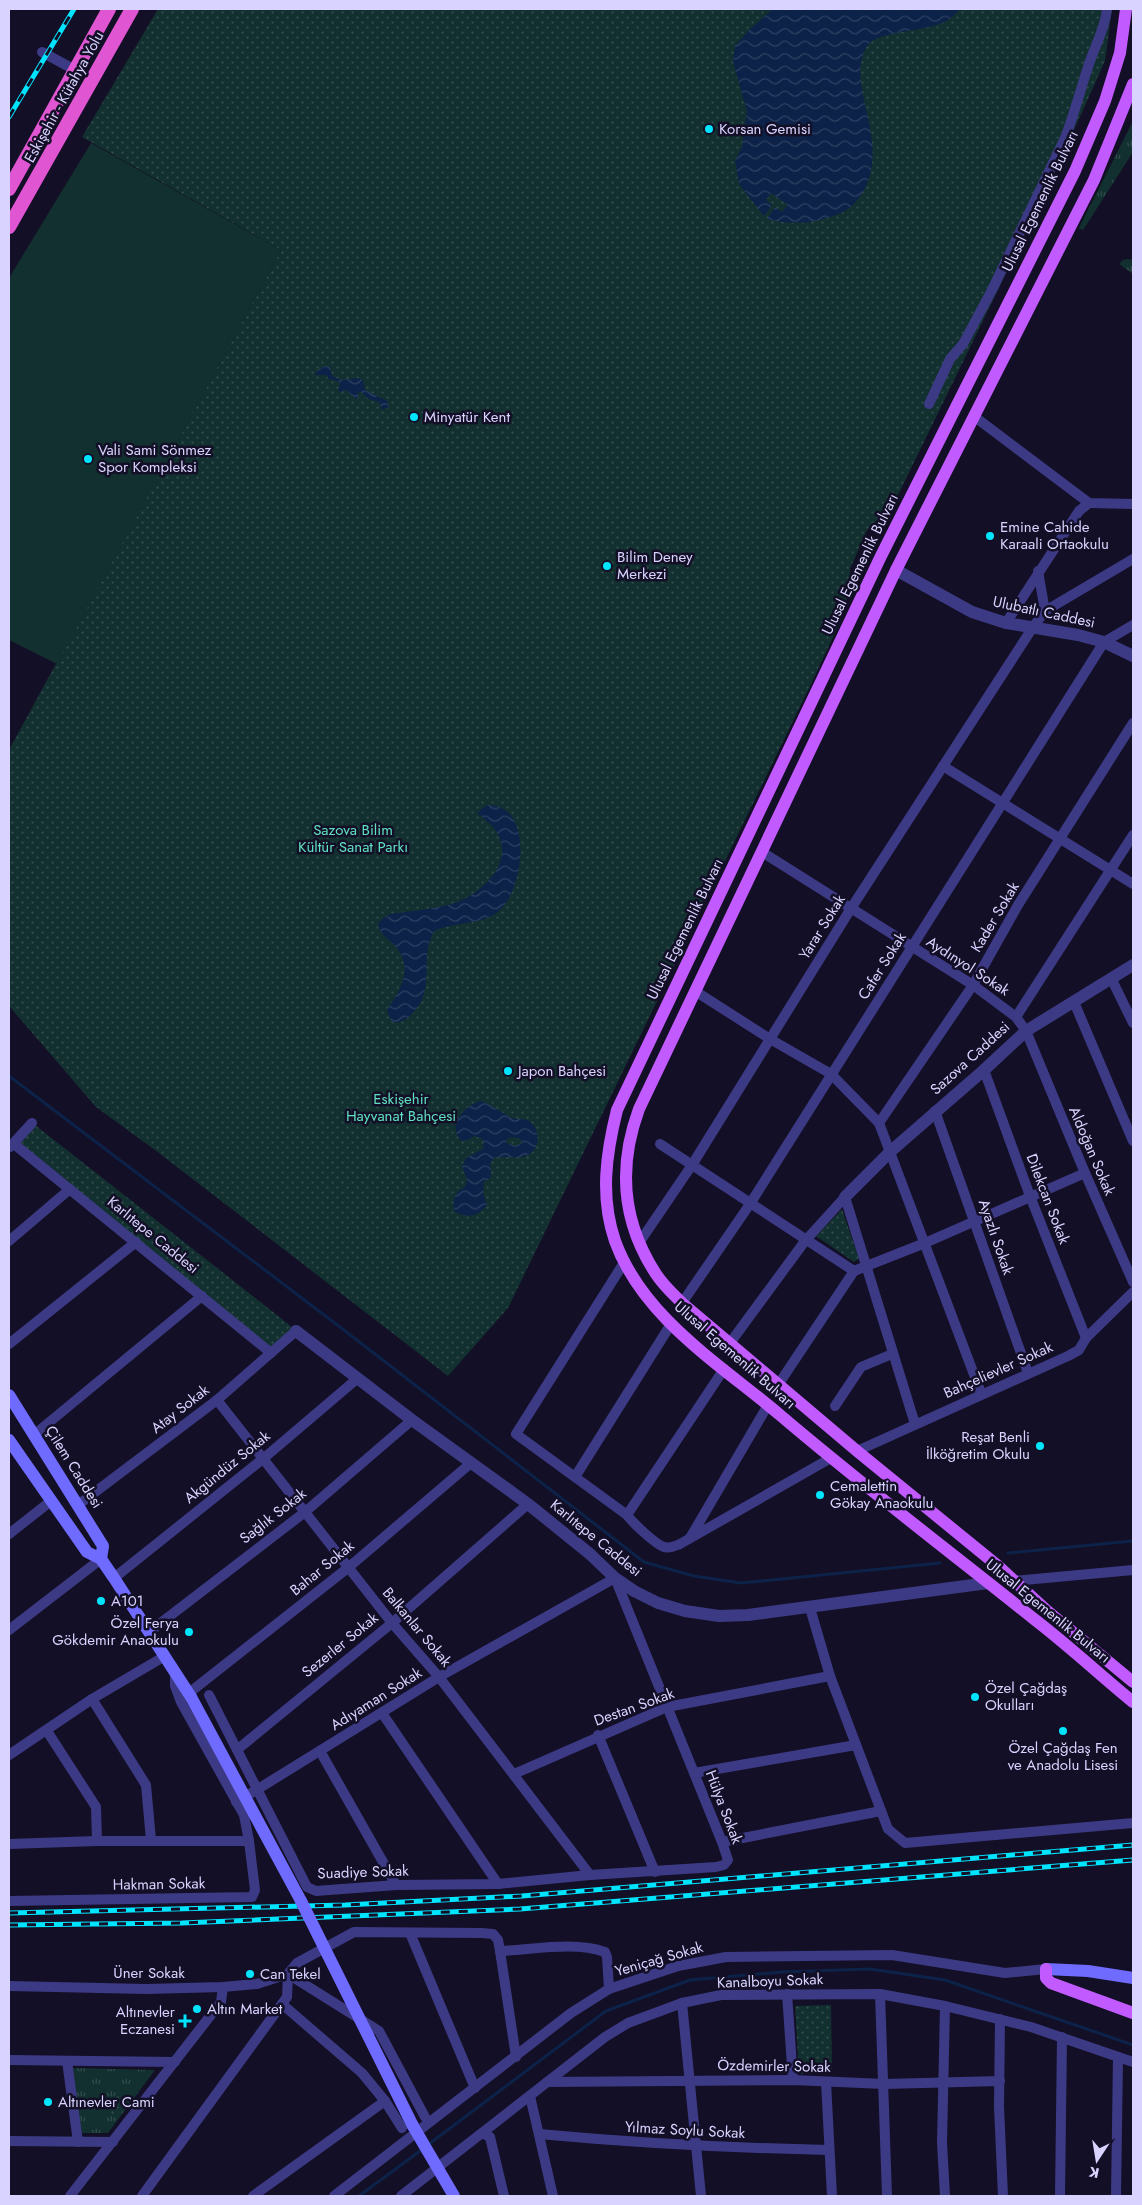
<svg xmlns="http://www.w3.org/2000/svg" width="1142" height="2205" viewBox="0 0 1142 2205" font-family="Jost,sans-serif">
<defs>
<pattern id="grass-tufts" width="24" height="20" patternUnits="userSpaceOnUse" patternTransform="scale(1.25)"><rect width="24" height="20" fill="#12302f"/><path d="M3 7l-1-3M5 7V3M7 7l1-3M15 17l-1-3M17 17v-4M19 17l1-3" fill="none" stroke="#344d4e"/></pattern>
<pattern id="park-dots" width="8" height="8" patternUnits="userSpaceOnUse" patternTransform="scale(1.25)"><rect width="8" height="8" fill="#12302f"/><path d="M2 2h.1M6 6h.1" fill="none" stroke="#344d4e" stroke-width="1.8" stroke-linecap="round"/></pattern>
<pattern id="water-waves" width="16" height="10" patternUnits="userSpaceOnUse" patternTransform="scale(1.25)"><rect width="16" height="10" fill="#0c2248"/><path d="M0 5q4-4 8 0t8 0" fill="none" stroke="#2f4163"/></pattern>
</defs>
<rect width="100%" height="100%" fill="#130f26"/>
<g fill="url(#grass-tufts)">
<path d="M1133 121V152L1083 230 1079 228Z"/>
<path d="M1128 259 1133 260V274L1119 264 1123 260Z"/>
<path d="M72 2068 155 2070 108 2133H80Z"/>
</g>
<g fill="url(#park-dots)">
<path d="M158 9H1112L1105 61 1052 179 883 526 867 530 850 569 851 585 841 620 811 684 508 1308 448 1376 159 1153 96 1107 9 1006V750L281 250 82 137Z"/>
<path d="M35 1125 277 1315 293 1328 270 1348 20 1144Z"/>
<path d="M842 1209 859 1259 854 1262 816 1236Z"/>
<path d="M831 2005 832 2074H799L795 2006Z"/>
<path d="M120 2093 127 2098 130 2103 121 2115H115L109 2112 108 2103Z"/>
</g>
<path fill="#12302f" d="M91 143 281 250 57 664 9 640V278Z"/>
<g fill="url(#water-waves)" fill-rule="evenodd">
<path d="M773 9H960C957 11 955 15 952 17 934 33 878 29 867 46 844 84 891 140 864 190 857 203 847 212 833 216 810 224 791 225 767 219L775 207 782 212 788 205 771 193 766 200 772 205 764 216 739 184 735 161 742 147 747 111 733 62 735 46 750 29Z"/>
<path d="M325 366 330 367 332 376 341 380 357 378 363 380 365 390 387 401 389 407 382 410 379 402 369 399 361 392 358 393V398L356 399 346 390 341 392 338 390 340 384 338 381 328 379 327 375H315L318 370Z"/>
<path d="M487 805C534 804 524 885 502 908 486 926 455 921 434 931 418 960 438 990 410 1016 404 1021 400 1023 392 1022L387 1010C402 989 415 964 392 943 385 936 380 934 378 924L382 919 390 914C412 911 437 909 458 902 483 892 516 861 496 831 492 824 484 819 477 813Z"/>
<path d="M481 1101C493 1105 501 1113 512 1118 516 1120 522 1118 527 1120 540 1126 542 1148 528 1155 518 1160 505 1155 494 1158L490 1163 491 1176 488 1180 484 1181 483 1192 487 1205C478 1217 466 1219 454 1211 452 1200 455 1192 465 1187L467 1179 462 1166 466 1158 483 1149 484 1142 481 1138 474 1136 468 1140 462 1141C445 1126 465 1105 481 1101ZM511 1137 521 1139 522 1143 515 1146 507 1143 506 1140Z"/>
</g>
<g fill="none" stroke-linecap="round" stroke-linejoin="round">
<g stroke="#0c2248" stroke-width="3">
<path d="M9 1076 340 1327 644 1562 694 1576 741 1583 940 1563"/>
<path d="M1008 1553 1133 1541"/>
<path d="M429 2144 606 2011 690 1980 782 1972 870 1969 945 1980 1133 2045"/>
<path d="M359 2196 424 2148"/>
</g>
<g stroke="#3d3a85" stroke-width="10">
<path d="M42 52 75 70"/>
<path d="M929 404 950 359 963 344 993 288 1065 138C1074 115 1080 91 1088 67 1094 47 1105 30 1107 9"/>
<path d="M975 417 1089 503 1133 504"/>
<path d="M1038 571 1045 611"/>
<path d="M1006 623 1079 511 1089 503"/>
<path d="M943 766 1133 884"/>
<path d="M762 852 973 985 1016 1017 1026 1031 1085 1173 1133 1282"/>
<path d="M1111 978 1133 1023"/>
<path d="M695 991 770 1039 831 1074 879 1123 981 1393"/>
<path d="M1074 1002 1133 1141"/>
<path d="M1016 1017 1133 835"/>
<path d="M984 1070 1030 1196 1086 1338"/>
<path d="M935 1111 1028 1373"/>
<path d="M879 1123 973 985 1018 905 1133 723"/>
<path d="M14 1144 271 1353"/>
<path d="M660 1144 854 1271"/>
<path d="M10 1147 32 1123"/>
<path d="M845 1197 915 1424"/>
<path d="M9 1241 70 1189"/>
<path d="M639 1243 692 1165 850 910 1033 627 1045 611 1133 559"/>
<path d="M625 1261 516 1434 627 1515C633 1523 655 1544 664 1547 670 1549 675 1546 680 1544L831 1458"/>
<path d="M682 1303 750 1204 1104 642 1133 625"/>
<path d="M730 1343 805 1241 845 1197"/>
<path d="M9 1344 136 1242"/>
<path d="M778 1385 854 1271 925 1243 1085 1173"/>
<path d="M217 1400 392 1623 439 1677 590 1875"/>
<path d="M835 1406 861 1367 892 1354"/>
<path d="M35 1434 202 1296"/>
<path d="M857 1451 1068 1356 1079 1350 1086 1338 1133 1292"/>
<path d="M575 1477 671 1324"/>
<path d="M78 1505 217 1400 296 1331"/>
<path d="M627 1515 724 1369"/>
<path d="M9 1534 51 1501"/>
<path d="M690 1538 768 1405"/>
<path d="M114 1578 264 1458 358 1378"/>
<path d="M1014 1581 1133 1570"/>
<path d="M810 1608 830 1676 888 1829 905 1843 1133 1823"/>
<path d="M9 1630 101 1559"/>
<path d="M149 1632 305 1512 412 1420"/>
<path d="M189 1693 349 1567 471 1463"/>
<path d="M209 1695 307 1887 316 1891 396 1885 498 1884 590 1875 716 1867 724 1865 728 1860 722 1842 615 1578 439 1677 258 1789 236 1802"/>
<path d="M92 1699 146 1785 151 1840"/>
<path d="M382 1713 498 1884"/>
<path d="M47 1731 96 1807 97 1841"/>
<path d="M598 1735 655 1872"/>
<path d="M238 1749 392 1623 528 1504"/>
<path d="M320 1751 396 1885"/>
<path d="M9 1755 92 1699 165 1656"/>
<path d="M694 1773 856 1745"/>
<path d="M514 1774 667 1707 830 1676"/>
<path d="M722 1842 881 1811"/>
<path d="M9 1844 97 1841H249"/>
<path d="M9 1901 252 1897 255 1890 249 1841 244 1815 181 1702 175 1686V1672"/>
<path d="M410 1933 475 2088"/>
<path d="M500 1951 516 2057"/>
<path d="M288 1974 297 1963 354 1932 482 1933 493 1934 498 1940 500 1951C531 1950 575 1941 605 1952L607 1957 609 1989"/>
<path d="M288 1974 379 2031 425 2117"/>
<path d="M9 1986 146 1989 223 1987 257 1984 288 1974"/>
<path d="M787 1994 793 2080"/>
<path d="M880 1994 887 2196"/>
<path d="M682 2003 701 2196"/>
<path d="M282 2004 362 2073 385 2101"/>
<path d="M945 2006 942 2143 945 2196"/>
<path d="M1000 2019 999 2107 1003 2196"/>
<path d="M9 2060 175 2062"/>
<path d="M67 2061 78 2142"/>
<path d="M547 2082 793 2080 884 2084 1000 2081"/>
<path d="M826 2082 832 2196"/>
<path d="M530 2096 553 2196"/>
<path d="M482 2133 490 2137 504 2196"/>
<path d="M539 2134C636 2143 732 2148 829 2150"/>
<path d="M9 2141 113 2142"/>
<path d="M70 2196 221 2002 223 1987"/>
<path d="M142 2196 287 1997 288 1974"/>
<path d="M253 2196 385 2101 402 2128"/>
<path d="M334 2196 571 2013 609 1989 678 1966 726 1957 892 1955 1005 1973 1046 1969"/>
<path d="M401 2196 605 2037 628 2023 682 2003 721 1995 880 1994 945 2006 1031 2027 1133 2062"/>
<path d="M1060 2196 1062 2037"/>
<path d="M1116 2196 1118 2057"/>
</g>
<g stroke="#3d3a85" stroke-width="12">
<path d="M896 570 972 612 1006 623 1078 635 1104 642 1133 656"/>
<path d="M845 1197 891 1151 984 1070 1026 1031 1133 965"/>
<path d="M296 1331 412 1420 528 1504 590 1554 615 1578 634 1591 658 1603 685 1611 719 1616 748 1615 988 1583"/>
</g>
<g stroke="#6f6bff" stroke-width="12">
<path d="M9 1395 103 1546 101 1559"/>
<path d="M9 1440 87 1552 101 1559 114 1578 191 1697"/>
<path d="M1046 1969 1088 1971 1133 1978"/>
<path d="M413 2126 454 2196"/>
</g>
<g stroke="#c25bff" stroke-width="12">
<path d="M1126 9 1120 53 1105 101 1075 171 881 556 617 1110C606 1154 600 1197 615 1241 643 1318 720 1364 780 1415 862 1485 949 1551 1034 1619 1068 1645 1100 1675 1133 1702"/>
<path d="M1133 84 1094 180 896 570 639 1109C618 1166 622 1222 656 1274 663 1285 673 1294 682 1303L857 1451 998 1566 1045 1609 1133 1682"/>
<path d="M1046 1969V1978L1051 1983 1133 2013"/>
</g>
<g stroke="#e055d1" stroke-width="14">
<path d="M9 189 109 9"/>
<path d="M9 227 132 9"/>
</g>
<g stroke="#00e5ff" stroke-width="5">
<g id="rail">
<path d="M9 117 74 9"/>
<path d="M9 1913 345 1905 522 1896 1133 1845"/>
<path d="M9 1925 182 1923 520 1909 1133 1860"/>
</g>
</g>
<use href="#rail" stroke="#130f26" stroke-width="3" stroke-dasharray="9" stroke-linecap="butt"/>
<path stroke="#6f6bff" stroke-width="12" d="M191 1697 300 1899 413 2126"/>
</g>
<g fill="#00e5ff" stroke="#130f26" stroke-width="2">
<circle cx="709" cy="129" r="5"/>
<circle cx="414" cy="417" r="5"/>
<circle cx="88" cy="459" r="5"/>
<circle cx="990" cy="536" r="5"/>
<circle cx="607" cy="566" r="5"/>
<circle cx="508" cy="1071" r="5"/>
<circle cx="1040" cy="1446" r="5"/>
<circle cx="820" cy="1495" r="5"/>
<circle cx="101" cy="1601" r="5"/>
<circle cx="189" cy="1632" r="5"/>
<circle cx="975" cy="1697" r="5"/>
<circle cx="1063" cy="1731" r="5"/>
<circle cx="250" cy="1974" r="5"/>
<circle cx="197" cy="2009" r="5"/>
<path d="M182.5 2013.5h5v5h5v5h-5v5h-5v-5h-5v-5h5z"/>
<circle cx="48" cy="2102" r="5"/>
</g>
<g text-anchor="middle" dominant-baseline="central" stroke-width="5" stroke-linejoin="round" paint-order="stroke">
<g font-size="15" fill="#d9d4ff" stroke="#130f26">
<text transform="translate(64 97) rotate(-61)">Eskişehir - Kütahya Yolu</text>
<text transform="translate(1040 201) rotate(-64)">Ulusal Egemenlik Bulvarı</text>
<text transform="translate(860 564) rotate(-64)">Ulusal Egemenlik Bulvarı</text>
<text transform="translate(1044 612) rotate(12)">Ulubatlı Caddesi</text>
<text transform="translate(995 917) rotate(-59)">Kader Sokak</text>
<text transform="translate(822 927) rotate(-58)">Yarar Sokak</text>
<text transform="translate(685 929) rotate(-64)">Ulusal Egemenlik Bulvarı</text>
<text transform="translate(882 966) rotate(-58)">Cafer Sokak</text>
<text transform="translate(968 966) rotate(33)">Aydınyol Sokak</text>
<text transform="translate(970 1058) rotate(-42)">Sazova Caddesi</text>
<text transform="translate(1092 1151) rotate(67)">Aldoğan Sokak</text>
<text transform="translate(1048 1199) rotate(69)">Dilekcan Sokak</text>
<text transform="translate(153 1235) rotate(39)">Karlıtepe Caddesi</text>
<text transform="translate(996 1237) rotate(71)">Ayazlı Sokak</text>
<text transform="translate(735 1355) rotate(41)">Ulusal Egemenlik Bulvarı</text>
<text transform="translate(998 1370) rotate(-24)">Bahçelievler Sokak</text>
<text transform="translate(180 1409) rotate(-38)">Atay Sokak</text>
<text transform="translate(74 1467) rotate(58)">Çilem Caddesi</text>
<text transform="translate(227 1467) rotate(-39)">Akgündüz Sokak</text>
<text transform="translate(273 1516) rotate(-38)">Sağlık Sokak</text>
<text transform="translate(596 1538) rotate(39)">Karlıtepe Caddesi</text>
<text transform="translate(322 1568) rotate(-39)">Bahar Sokak</text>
<text transform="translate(1048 1611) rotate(39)">Ulusal Egemenlik Bulvarı</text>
<text transform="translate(417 1627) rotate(50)">Balkanlar Sokak</text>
<text transform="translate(340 1645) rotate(-39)">Sezerler Sokak</text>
<text transform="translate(376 1699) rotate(-32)">Adıyaman Sokak</text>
<text transform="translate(634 1707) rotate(-20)">Destan Sokak</text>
<text transform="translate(724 1807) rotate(69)">Hülya Sokak</text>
<text transform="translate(363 1872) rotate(-2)">Suadiye Sokak</text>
<text transform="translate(159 1884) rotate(-1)">Hakman Sokak</text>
<text transform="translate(659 1959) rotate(-16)">Yeniçağ Sokak</text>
<text x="149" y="1973">Üner Sokak</text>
<text transform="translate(770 1981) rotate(-2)">Kanalboyu Sokak</text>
<text transform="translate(774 2066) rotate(1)">Özdemirler Sokak</text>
<text transform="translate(685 2130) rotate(3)">Yılmaz Soylu Sokak</text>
</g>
<g font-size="15" fill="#d9d4ff" stroke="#130f26" text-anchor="start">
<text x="719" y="129">Korsan Gemisi</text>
<text x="424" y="417">Minyatür Kent</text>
<text x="98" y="450">Vali Sami Sönmez<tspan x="98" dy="17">Spor Kompleksi</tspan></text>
<text x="1000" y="527">Emine Cahide<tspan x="1000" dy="17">Karaali Ortaokulu</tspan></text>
<text x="617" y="557">Bilim Deney<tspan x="617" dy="17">Merkezi</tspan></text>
<text x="518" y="1071">Japon Bahçesi</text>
<text x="1030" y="1437" text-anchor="end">Reşat Benli<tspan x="1030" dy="17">İlköğretim Okulu</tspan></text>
<text x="830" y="1486">Cemalettin<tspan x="830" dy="17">Gökay Anaokulu</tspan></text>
<text x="111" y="1601">A101</text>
<text x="179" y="1623" text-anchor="end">Özel Ferya<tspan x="179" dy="17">Gökdemir Anaokulu</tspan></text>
<text x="985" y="1688">Özel Çağdaş<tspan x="985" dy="17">Okulları</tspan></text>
<text x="1063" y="1748" text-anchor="middle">Özel Çağdaş Fen<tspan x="1063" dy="17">ve Anadolu Lisesi</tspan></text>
<text x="260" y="1974">Can Tekel</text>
<text x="207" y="2009">Altın Market</text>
<text x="175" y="2012" text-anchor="end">Altınevler<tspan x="175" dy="17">Eczanesi</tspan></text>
<text x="58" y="2102">Altınevler Cami</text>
</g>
<g font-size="15" fill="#5fe0c0" stroke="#130f26">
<text x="353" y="830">Sazova Bilim<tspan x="353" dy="17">Kültür Sanat Parkı</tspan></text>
<text x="401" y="1099">Eskişehir<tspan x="401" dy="17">Hayvanat Bahçesi</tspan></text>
</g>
</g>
<rect width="1142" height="2205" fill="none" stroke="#d9d4ff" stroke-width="20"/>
<g transform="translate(1097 2160) rotate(192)" stroke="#130f26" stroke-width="4" paint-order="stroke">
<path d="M0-4L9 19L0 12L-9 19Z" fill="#d9d4ff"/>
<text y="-8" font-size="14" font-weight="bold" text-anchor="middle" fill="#d9d4ff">K</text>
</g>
</svg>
